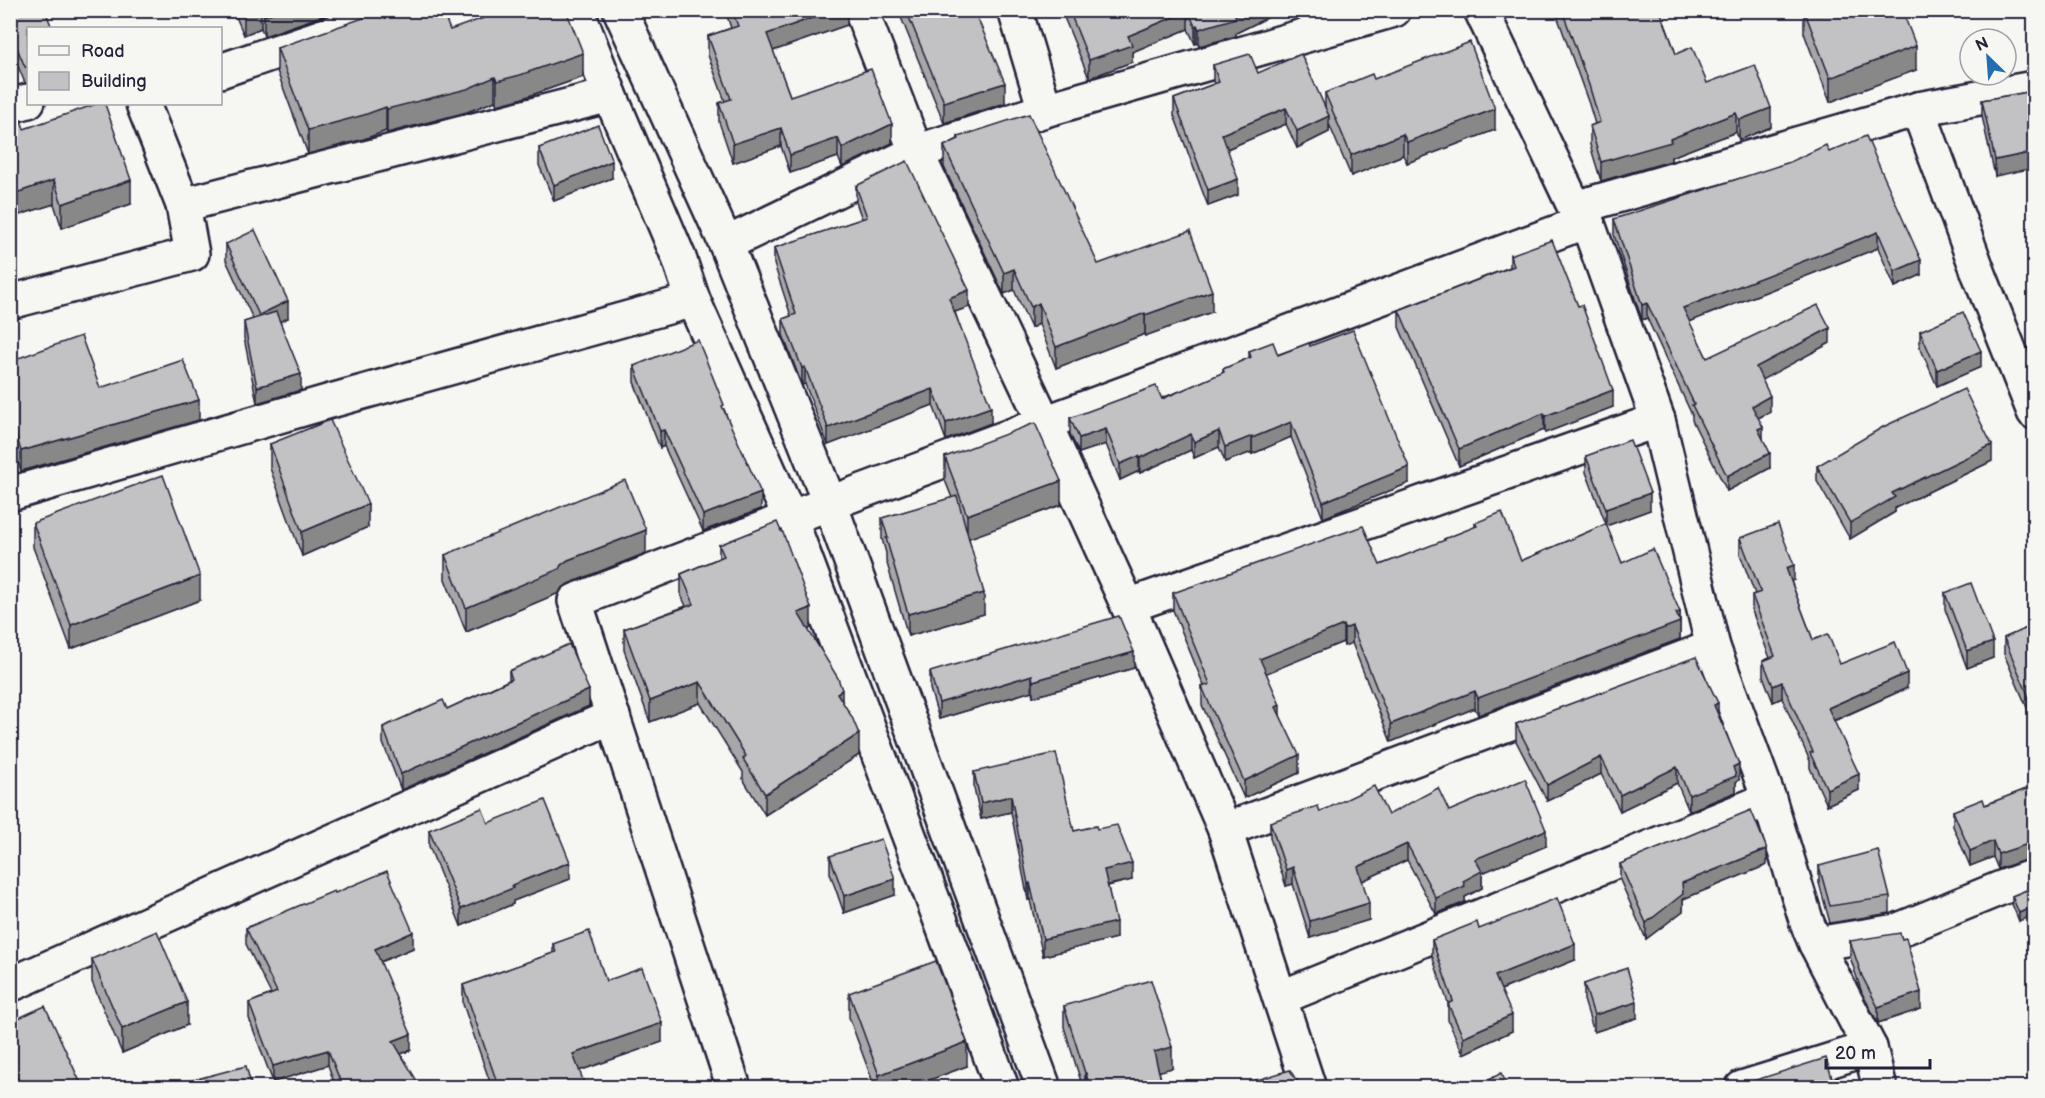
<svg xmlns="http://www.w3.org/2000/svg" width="2045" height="1098" viewBox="0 0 2045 1098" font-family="'Balsamiq Sans',sans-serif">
<rect width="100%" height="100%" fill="#f6f6f2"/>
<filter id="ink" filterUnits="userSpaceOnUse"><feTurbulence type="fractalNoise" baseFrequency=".0167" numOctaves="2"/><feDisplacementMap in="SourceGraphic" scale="12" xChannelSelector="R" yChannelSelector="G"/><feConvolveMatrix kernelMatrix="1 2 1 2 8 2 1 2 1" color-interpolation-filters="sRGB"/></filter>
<g filter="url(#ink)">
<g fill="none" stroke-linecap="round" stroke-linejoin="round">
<g stroke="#22223b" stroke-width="38">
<g id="minor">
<path d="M861 10 916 152 1045 424 1128 606 1225 830 1309 1088"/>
<path d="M1015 10 1045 110"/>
<path d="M1481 10 1575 208 1587 221 1658 420 1713 647 1769 799 1807 923 1816 944 1870 1048 1880 1088"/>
<path d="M220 71 399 10"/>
<path d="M143 104 183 205"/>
<path d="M10 106 28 101"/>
<path d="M1918 109 1979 274 2034 412"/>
<path d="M1575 208 1918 109 2034 88"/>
<path d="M726 244 916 152 1045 110 1394 10"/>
<path d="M10 302 192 254 183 205 610 95"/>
<path d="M10 494 327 402 693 300"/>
<path d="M1128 606 1658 420"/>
<path d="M1225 830 1713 647"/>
<path d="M1816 944 1896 931 2001 888 2034 876"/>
<path d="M10 985 613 716"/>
<path d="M1280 998 1769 799"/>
<path d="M734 1088 575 601 790 518 1587 221"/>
<path d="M1742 1088 1870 1048"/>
</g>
</g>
<g stroke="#22223b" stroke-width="38">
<g id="major">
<path d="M577 10 610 95 679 258 693 300 790 518 960 972 1002 1088"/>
<path d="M620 10 726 244 830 504 1044 1088"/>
</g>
</g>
<use href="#minor" stroke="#f6f6f2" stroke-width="33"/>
<use href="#major" stroke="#f6f6f2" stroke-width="33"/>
</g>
<g fill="#a7a7a9" stroke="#22223b" stroke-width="1.5">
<path d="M10 10 28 28V83H25L10 47Z"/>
<path d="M233 10H339L264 36 261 28 244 35Z"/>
<path d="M725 10H847V25L773 51 790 96 892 143 842 167 838 157 790 173 781 146 733 163 719 122V103L725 101 708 55V36L731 28Z"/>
<path d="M898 10H974L1005 103 944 123Z"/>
<path d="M1061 10H1283L1236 33V36L1199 46 1197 43 1195 44 1188 29 1132 52V62L1089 78Z"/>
<path d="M1555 10H1660L1676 54 1707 83 1771 127 1739 140 1736 132 1671 157V161L1601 181 1590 145V126L1595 124 1589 104Z"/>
<path d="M1804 10 1916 70 1830 102 1804 33Z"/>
<path d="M450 30 583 77 520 99 497 105 495 101 467 112 387 133 386 131 364 139 308 154 277 71V48Z"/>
<path d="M1213 65 1258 73 1325 107V93L1374 79 1495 130 1407 163 1403 155 1351 176 1329 124V132L1297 148 1286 124 1227 149 1238 195 1208 206 1174 115V99L1214 84 1213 81Z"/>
<path d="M2034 91 1995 176 1982 116V100Z"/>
<path d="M10 123 24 129 131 204 62 228 54 204 10 218Z"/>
<path d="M958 137 1098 264 1212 312 1145 336V334L1056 368 1039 324 1031 328 1014 290 1004 294 944 167V146L958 139Z"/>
<path d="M539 148 612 178 554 201 539 165Z"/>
<path d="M1829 152 1921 275 1895 287 1878 248 1689 322 1707 358 1830 343 1762 379 1770 412 1758 418 1770 468 1727 491 1692 420V415L1647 318 1642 320 1614 235V219Z"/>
<path d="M856 186 969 307 955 312 991 423 946 440 933 405 828 445 805 384 802 385 783 335V319L791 316 774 264V248L862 219 856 202Z"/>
<path d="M226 244 288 318 280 321 301 390 257 403 244 338V322L253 319 226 260Z"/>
<path d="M1510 255 1613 407 1545 433 1544 430 1459 466 1399 327V310L1510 267Z"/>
<path d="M1920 331 1981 367 1937 386 1920 347Z"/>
<path d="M1310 346 1409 483 1323 518 1291 437 1252 454V452L1225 462 1219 447 1194 458 1191 450 1140 473 1139 471 1120 480 1106 444 1079 453 1070 434V418L1162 399 1223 373V369L1249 358V351L1278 355Z"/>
<path d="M10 361 100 388 199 420 21 471 16 455Z"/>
<path d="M634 366 724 409 761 509 703 531 664 446 660 448 634 382Z"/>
<path d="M270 444 368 527 302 556 270 468Z"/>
<path d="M1586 456 1650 510 1606 526 1622 563 1680 612V639L1478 715 1475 708 1391 742 1352 643 1344 646 1343 642 1266 673 1299 773 1244 798 1202 705V687L1204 686 1173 610V593L1380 565 1444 541V539L1475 527V523L1521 561 1606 524 1586 472Z"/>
<path d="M945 457 1061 505 969 538 984 614 908 636 886 560V553L882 539V518L952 498 945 480Z"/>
<path d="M1992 461 1895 508V512L1850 539 1817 481V466Z"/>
<path d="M33 523 200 600 71 649 33 547Z"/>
<path d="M1740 538 1794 580 1791 581 1813 640 1840 664 1907 688 1834 721 1859 790 1827 805 1810 768V761L1782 698 1773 702 1763 676V661L1770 658 1752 611V595L1755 594 1740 554Z"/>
<path d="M719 545 811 628 808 630 842 701 859 755 765 815 743 779V772L700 703 650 722 624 650V629L686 606 681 595V574L719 558Z"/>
<path d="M646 553 568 584 561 589 559 593 466 632 445 579V555Z"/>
<path d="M1945 593 1993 658 1967 668 1945 609Z"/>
<path d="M2034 625V724L2004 654V638Z"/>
<path d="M1134 668 1033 697 1032 691 939 719 930 689V672Z"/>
<path d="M509 671 589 706 401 790 383 743V727L447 709 509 680Z"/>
<path d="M1718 714 1739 780 1736 782V792L1689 811 1677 783 1620 811 1601 774 1547 801 1516 741V724Z"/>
<path d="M974 772 1074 831 1097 829 1132 880 1108 886 1116 938 1043 956 1030 900H1028L1011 812 981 819 974 788Z"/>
<path d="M2034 786V852L2031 853V858L1998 869 1993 857 1970 866 1953 826V811L1985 805Z"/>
<path d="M1449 811 1546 846 1482 873V888L1465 897V902L1436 914 1407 860 1362 881 1369 920 1310 938 1293 884 1286 886 1270 838V822L1320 812 1388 815Z"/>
<path d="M488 823 570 879 513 901V904L461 926 429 846V830Z"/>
<path d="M830 856 895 895 844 913 830 873Z"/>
<path d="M1620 864 1767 865 1683 899V911L1646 939 1620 880Z"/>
<path d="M1819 866 1890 897V913L1830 923 1819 883Z"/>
<path d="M2034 887 2019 921 2012 904V896Z"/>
<path d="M335 893 413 948 380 962 411 1050 401 1054 417 1088H336L328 1065 273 1082 249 1018V1003L271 994 246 944V928Z"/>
<path d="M1479 929 1575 960 1501 990 1512 1031 1463 1054 1448 1020V1003L1432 956V940Z"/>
<path d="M1850 941 1921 1009 1878 1023 1862 993 1850 957Z"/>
<path d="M553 944 606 981 662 1042 579 1071 586 1088H492L463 1004V985L553 953Z"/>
<path d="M92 959 187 1025 122 1053 92 982Z"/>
<path d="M1584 984 1637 1018 1594 1032 1584 1000Z"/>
<path d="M849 993 967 1066 908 1088H875L849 1017Z"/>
<path d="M1064 1006 1172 1068 1159 1071 1163 1088H1083L1064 1027Z"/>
<path d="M10 1022 82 1088H14L10 1080Z"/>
</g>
<g fill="#888889" stroke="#22223b" stroke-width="1.5">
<path d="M254 10H261V28L244 35V15Z"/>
<path d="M279 10H339L264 36V16Z"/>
<path d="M834 10H847V25L767 53V34Z"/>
<path d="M1245 10H1283L1236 33V36L1199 46V29L1235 15Z"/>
<path d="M1188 11V29L1132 52V62L1089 78V60L1128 36Z"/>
<path d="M1197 25V43L1195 44V26Z"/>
<path d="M1916 46V70L1830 102V78Z"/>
<path d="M583 53V77L520 99 497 105V81Z"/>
<path d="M495 77V101L467 112 387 133V109Z"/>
<path d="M1005 83V103L944 123V102Z"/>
<path d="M386 107V131L364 139 308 154V130Z"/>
<path d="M1286 108V124L1222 151V134Z"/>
<path d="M1771 108V127L1739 140V120Z"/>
<path d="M1495 109V130L1407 163V142Z"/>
<path d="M1736 113V132L1671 157V161L1601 181V162L1670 139Z"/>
<path d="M1329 116V132L1297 148V131Z"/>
<path d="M892 124V143L842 167V148Z"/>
<path d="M781 128V146L733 163V144Z"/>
<path d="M1403 134V155L1351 176V155Z"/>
<path d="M838 138V157L790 173V155Z"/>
<path d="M2034 152V168L1995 176V160Z"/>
<path d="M612 161V178L554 201V185Z"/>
<path d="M1238 179V195L1208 206V190Z"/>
<path d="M54 180V204L10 218V195Z"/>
<path d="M131 180V204L62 228V204Z"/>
<path d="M1878 232V248L1683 324V308Z"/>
<path d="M1921 260V275L1895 287V271Z"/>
<path d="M1014 269V290L1004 294V273Z"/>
<path d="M969 290V307L949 314V298Z"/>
<path d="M1212 291V312L1145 336V315Z"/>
<path d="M288 301V318L259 331V315Z"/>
<path d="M1039 303V324L1031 328V307Z"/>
<path d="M1647 303V318L1642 320V305Z"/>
<path d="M1145 313V334L1056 368V347Z"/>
<path d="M1830 328V343L1756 383V367Z"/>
<path d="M1981 351V367L1937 386V370Z"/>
<path d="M805 367V384L802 385V368Z"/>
<path d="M301 374V390L257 403V387Z"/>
<path d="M933 389V405L828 445V428Z"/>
<path d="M1613 390V407L1545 433V416Z"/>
<path d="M1770 396V412L1752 421V406Z"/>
<path d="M199 400V420L21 471V451Z"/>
<path d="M991 407V423L946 440V423Z"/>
<path d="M1544 413V430L1459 466V449Z"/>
<path d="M1291 422V437L1252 454V438Z"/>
<path d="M1763 427V443L1758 429Z"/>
<path d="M1106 429V444L1079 453V438Z"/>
<path d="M664 430V446L660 448V431Z"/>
<path d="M1219 431V447L1194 458V442Z"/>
<path d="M1191 434V450L1140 473V458Z"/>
<path d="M16 435V455L10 456V436Z"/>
<path d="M1252 436V452L1225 462V447Z"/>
<path d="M1992 445V461L1895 508V512L1850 539V523L1892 493Z"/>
<path d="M1770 453V468L1727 491V476Z"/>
<path d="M1139 456V471L1120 480V464Z"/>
<path d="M1409 467V483L1323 518V502Z"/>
<path d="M1061 481V505L967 539V515Z"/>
<path d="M761 493V509L703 531V515Z"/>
<path d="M1650 493V510L1606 526V509Z"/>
<path d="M368 504V527L302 556V532Z"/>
<path d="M646 530V553L568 584 561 589 559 593 466 632V608L561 565 568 560Z"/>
<path d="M1794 565V580L1786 583V568Z"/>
<path d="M200 576V600L71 649V625Z"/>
<path d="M984 593V614L908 636V614Z"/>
<path d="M811 608V628L798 634V613Z"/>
<path d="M1680 612V639L1478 715V698Z"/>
<path d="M1343 625V642L1260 676V659Z"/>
<path d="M1352 626V643L1344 646V629Z"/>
<path d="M1993 642V658L1967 668V651Z"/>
<path d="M1134 652V668L1033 697V681Z"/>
<path d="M1907 673V688L1828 723V708Z"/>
<path d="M1032 675V691L939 719V703Z"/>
<path d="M700 682V703L650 722V701Z"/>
<path d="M1782 682V698L1773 702V686Z"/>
<path d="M589 690V706L401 790V774Z"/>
<path d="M842 690V711L837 693Z"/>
<path d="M1475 691V708L1391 742V724Z"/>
<path d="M1718 703V719L1714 705Z"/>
<path d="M1280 705V722L1276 707Z"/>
<path d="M859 734V755L765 815V794Z"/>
<path d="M1299 755V773L1244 798V781Z"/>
<path d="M1601 757V774L1547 801V785Z"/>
<path d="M1739 764V780L1736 782V792L1689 811V795L1733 767Z"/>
<path d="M1677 767V783L1620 811V795Z"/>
<path d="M1859 774V790L1827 805V789Z"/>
<path d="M1011 796V812L981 819V803Z"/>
<path d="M1546 830V846L1482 873V888L1465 897V902L1436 914V898L1475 859Z"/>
<path d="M2034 836V852L2031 853V858L1998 869V854Z"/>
<path d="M1993 841V857L1970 866V851Z"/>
<path d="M1407 844V860L1358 883V867Z"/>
<path d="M1767 849V865L1683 899V911L1646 939V923L1682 883Z"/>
<path d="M570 862V879L513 901V904L461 926V909L512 885Z"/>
<path d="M1132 863V880L1104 886V870Z"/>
<path d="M1293 867V884L1286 886V870Z"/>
<path d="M895 879V895L844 913V896Z"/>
<path d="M1030 883V900H1028V884Z"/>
<path d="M1369 903V920L1310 938V921Z"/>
<path d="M2034 906V915L2019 921V913Z"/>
<path d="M1116 922V938L1043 956V939Z"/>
<path d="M413 932V948L375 964V949Z"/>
<path d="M16 935V955L10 957V937Z"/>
<path d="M1575 944V960L1495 992V976Z"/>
<path d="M1921 992V1009L1878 1023V1007Z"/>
<path d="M187 1002V1025L122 1053V1029Z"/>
<path d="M1637 1002V1018L1594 1032V1015Z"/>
<path d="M1512 1015V1031L1463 1054V1037Z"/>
<path d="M662 1023V1042L573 1073V1054Z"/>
<path d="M411 1034V1050L393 1057V1041Z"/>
<path d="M967 1042V1066L908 1088H879V1075Z"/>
<path d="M1172 1047V1068L1154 1073V1052Z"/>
<path d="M328 1050V1065L273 1082V1066Z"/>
<rect x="1085" y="1073" width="1" height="15"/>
<path d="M417 1081V1088H397Z"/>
</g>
<g fill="#c2c2c4" stroke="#22223b" stroke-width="1.5">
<path d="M10 10H45L52 28H28V67H25L10 31Z"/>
<path d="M242 10H254L244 15Z"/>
<path d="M262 10H279L264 16Z"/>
<path d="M386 10H442L450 30 506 10H566L583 53 520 75 497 81 495 77 467 89 387 109 386 107 364 115 308 130 277 48Z"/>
<path d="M732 10H834L767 34 790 96 871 69 892 124 842 148 838 138 790 155 781 128 733 144 719 103 731 99 708 36 738 26Z"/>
<path d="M906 10H974L1005 83 944 102Z"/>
<path d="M1069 10H1245L1235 15 1236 18 1199 29 1197 25 1195 26 1188 11 1128 36 1132 45 1089 60Z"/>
<path d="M1562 10H1660L1676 54 1692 47 1707 83 1755 65 1771 108 1739 120 1736 113 1670 139 1671 142 1601 162 1590 126 1600 122 1589 85Z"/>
<path d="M1804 10H1902L1916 46 1830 78Z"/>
<path d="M1470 42 1495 109 1407 142 1403 134 1351 155 1325 93 1372 74 1374 79Z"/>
<path d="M1250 54 1258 73 1301 54 1329 116 1297 131 1286 108 1222 134 1238 179 1208 190 1174 99 1219 82 1213 65Z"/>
<path d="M2034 91V152L1995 160 1982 100Z"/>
<path d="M96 104H105L131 180 62 204 54 180 10 195V123L21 120 24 129Z"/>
<path d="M1029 114 1098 264 1190 231 1212 291 1145 315V313L1056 347 1039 303 1031 307 1014 269 1004 273 944 146 959 139 958 137Z"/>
<path d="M598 125 612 161 554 185 539 148Z"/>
<path d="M1866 136 1921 260 1895 271 1878 232 1683 308 1707 358 1818 305 1830 328 1756 367 1770 396 1752 406 1763 427 1758 429 1770 453 1727 476 1692 405 1694 404 1647 303 1642 305 1614 219 1790 162 1826 145 1829 152Z"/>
<path d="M907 161 969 290 949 298 991 407 946 423 933 389 828 428 805 367 802 368 783 319 796 314 774 248 867 217 856 186Z"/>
<path d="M255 230 288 301 259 315 226 244Z"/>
<path d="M1552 240 1578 306 1582 305 1613 390 1545 416 1544 413 1459 449 1399 310 1514 266 1510 255Z"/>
<path d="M276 312 301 374 257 387 244 322Z"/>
<path d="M1963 312 1981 351 1937 370 1920 331Z"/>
<path d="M1353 330 1409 467 1323 502 1291 422 1252 438V436L1225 447 1219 431 1194 442 1191 434 1140 458 1139 456 1120 464 1106 429 1079 438 1070 418 1156 386 1162 399 1224 372 1223 369 1251 357 1249 351 1273 342 1278 355 1309 343 1310 346Z"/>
<path d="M81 336 100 388 183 360 199 400 21 451 16 435 10 436V361Z"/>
<path d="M698 340 724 405 722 406 761 493 703 515 664 430 660 431 634 366Z"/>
<path d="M1964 389 1992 445 1892 493 1895 497 1850 523 1817 466 1883 427Z"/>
<path d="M330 420 368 504 302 532 270 444Z"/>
<path d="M1035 423 1061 481 967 515 945 457Z"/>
<path d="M1630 440 1650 493 1606 509 1586 456Z"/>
<path d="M163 475 200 576 71 625 33 523Z"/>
<path d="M625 480 646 530 568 560 561 565 559 569 466 608 445 555Z"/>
<path d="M957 496 984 593 908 614 886 538H888L882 518Z"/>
<path d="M1502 512 1521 561 1606 524 1622 563 1653 549 1680 612 1676 613 1680 622 1478 698 1475 691 1391 724 1352 626 1344 629 1343 625 1260 659 1280 705 1276 707 1299 755 1244 781 1202 687 1210 684 1173 593 1363 526 1380 565 1445 540 1444 539 1477 526 1475 523Z"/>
<path d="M777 522 781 531 782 530 811 608 798 613 838 678 842 690 837 693 852 717 859 734 765 794 743 759 746 756 700 682 650 701 624 629 694 604 681 574 724 556 719 545Z"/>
<path d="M1778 524 1794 565 1786 568 1813 640 1828 634 1840 664 1895 642 1907 673 1828 708 1859 774 1827 789 1810 753 1813 752 1782 682 1773 686 1763 661 1775 656 1752 595 1761 592 1740 538Z"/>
<path d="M1971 583 1993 642 1967 651 1945 593Z"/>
<path d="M1119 616 1134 652 1033 681 1032 675 939 703 930 672Z"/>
<path d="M2034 625V709L2004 638Z"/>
<path d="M569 644 589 690 401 774 383 727 443 700 447 709 512 679 509 671Z"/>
<path d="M1696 657 1718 703 1714 705 1739 764 1733 767 1736 776 1689 795 1677 767 1620 795 1601 757 1547 785 1516 724Z"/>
<path d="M1056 753 1074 831 1096 826 1097 829 1117 825 1132 863 1104 870 1116 922 1043 939 1030 883 1028 884 1011 796 981 803 974 772Z"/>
<path d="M1525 779 1546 830 1475 859 1482 871 1463 881 1465 886 1436 898 1407 844 1358 867 1369 903 1310 921 1293 867 1286 870 1270 822 1318 806 1320 812 1374 786 1388 815 1438 788 1449 811Z"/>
<path d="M2034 786V836L2029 838 2031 843 1998 854 1993 841 1970 851 1953 811 1983 799 1985 805Z"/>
<path d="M545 800 570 862 512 885 513 888 461 909 429 830 482 808 488 823Z"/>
<path d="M1751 810 1767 849 1682 883 1683 894 1646 923 1620 864Z"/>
<path d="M881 839 895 879 844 896 830 856Z"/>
<path d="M1878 850 1890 897 1830 906 1819 866Z"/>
<path d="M387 871 413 932 375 949 411 1034 393 1041 417 1081 397 1088H343L328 1050 273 1066 249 1003 277 992 246 928 334 891 335 893Z"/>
<path d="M2034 887V906L2019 913 2012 896Z"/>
<path d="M1557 898 1575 944 1495 976 1512 1015 1463 1037 1448 1004 1453 1001 1432 940 1477 922 1479 929Z"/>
<path d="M10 923 16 935 10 937Z"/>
<path d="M157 931 187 1002 122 1029 92 959Z"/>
<path d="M589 931 606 981 642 968 662 1023 573 1054 586 1088H499L463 985 556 952 553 944Z"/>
<path d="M1900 933 1902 939 1906 938 1921 992 1878 1007 1862 976 1850 941Z"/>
<path d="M936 961 967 1042 879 1075 849 993Z"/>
<path d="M1627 968 1637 1002 1594 1015 1584 984Z"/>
<path d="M1151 980 1172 1047 1154 1052 1163 1088H1090L1086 1073H1085L1064 1006Z"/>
<path d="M45 1006 82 1086 78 1088H22L10 1064V1022Z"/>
<path d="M1826 1058 1835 1088H1740V1085Z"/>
<path d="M246 1066 252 1088H143L165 1080 167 1087Z"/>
<path d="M1290 1070 1296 1080 1303 1084 1304 1088H1231Z"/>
<path d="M1501 1073 1509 1088H1474Z"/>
</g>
</g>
<rect width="2045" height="1098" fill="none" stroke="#f6f6f2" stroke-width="36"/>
<rect x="18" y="18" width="2009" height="1062" fill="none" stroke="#22223b" stroke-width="2" filter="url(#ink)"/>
<rect x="27" y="27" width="195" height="78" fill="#f6f6f2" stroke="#a1a1a9" stroke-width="1.5"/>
<rect x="39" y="46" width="30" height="9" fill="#f6f6f2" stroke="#a1a1a9" stroke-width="1.5"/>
<text x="81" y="57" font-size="18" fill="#22223b">Road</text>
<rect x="39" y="72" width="30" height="18" fill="#c2c2c4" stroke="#a1a1a9" stroke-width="1.5"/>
<text x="81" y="87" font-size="18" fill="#22223b">Building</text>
<g transform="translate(1988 57) rotate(335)"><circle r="28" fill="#f6f6f2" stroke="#a1a1a9" stroke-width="1.5"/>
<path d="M0-4.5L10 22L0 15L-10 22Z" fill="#1f6fb2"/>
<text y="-9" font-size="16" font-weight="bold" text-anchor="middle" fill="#22223b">N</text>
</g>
<path d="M1826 1059v9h104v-9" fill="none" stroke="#22223b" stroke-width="3"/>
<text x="1835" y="1059" font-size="18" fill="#22223b" stroke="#f6f6f2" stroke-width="4.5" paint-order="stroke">20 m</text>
</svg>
